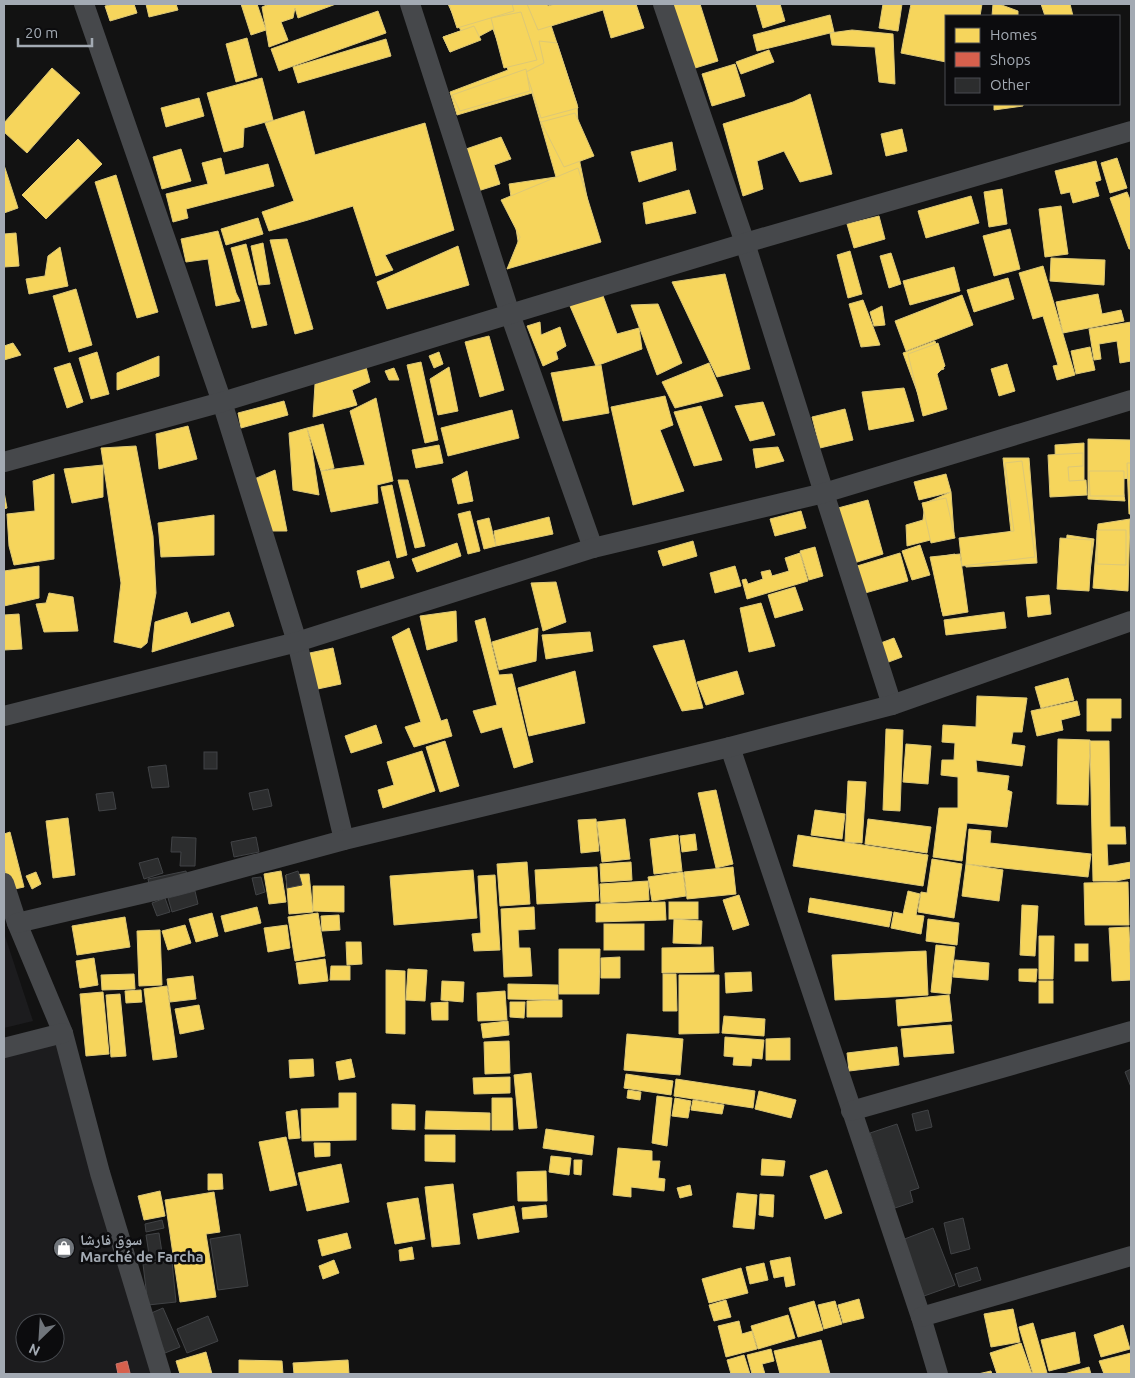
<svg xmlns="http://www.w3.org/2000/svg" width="1135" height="1378" viewBox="0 0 1135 1378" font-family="Ubuntu,'Noto Naskh Arabic',sans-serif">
<rect width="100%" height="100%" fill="#121212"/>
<g fill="#1c1c1e" fill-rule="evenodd">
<path d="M4 933 33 1021 4 1028Z"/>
<path d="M55 1027 163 1374H4V1040ZM25 1323H55V1353H25Z"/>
</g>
<g fill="#f6d55c" stroke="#ddc876">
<path d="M114 4H134L137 13 110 21 105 6Z"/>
<path d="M146 4H176L178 10 149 17Z"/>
<path d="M241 4H257L266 30 251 35Z"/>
<path d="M269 4H336L298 18 295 8 293 18 281 22 288 40 269 47 262 7Z"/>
<path d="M448 4H544L577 104 580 163 595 236 581 240 574 201 529 213 547 253 521 260 509 184 556 177 532 93 457 115 450 92 508 70 493 29 450 52 443 37 461 31Z"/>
<path d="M449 4H512L514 11 457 28Z"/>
<path d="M527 4H547L548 6 555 4H636L644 28 611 38 603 10 538 30Z"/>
<path d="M671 4H700L718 61 692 69Z"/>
<path d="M756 4H780L785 21 763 28Z"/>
<path d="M883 4H902L898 31 879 28Z"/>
<path d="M911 4H982L980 16H946V62L901 53Z"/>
<path d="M993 4H999L1018 11V16H992Z"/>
<path d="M1041 4H1070L1073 16H1045Z"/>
<path d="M378 11 386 33 279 71 271 49Z"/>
<path d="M521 12 537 60 504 68 491 18Z"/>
<path d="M830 15 834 32 757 51 753 35Z"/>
<path d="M474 26 481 40 450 52 443 37Z"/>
<path d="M852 30 893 34 895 84 879 82 875 47 832 45 830 33Z"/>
<path d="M247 38 257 76 236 82 226 44Z"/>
<path d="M386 39 391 56 298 83 293 67Z"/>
<path d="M539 41 557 43 578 108 541 118 526 72 544 63Z"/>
<path d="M769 50 774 62 741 74 736 62Z"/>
<path d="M735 64 745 96 712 106 702 74Z"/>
<path d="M52 68 80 93 27 153 4 132V123Z"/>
<path d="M526 69 530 91 460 111 452 95Z"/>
<path d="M262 78 273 120 244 128 243 147 224 152 207 93Z"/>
<path d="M810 94 832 174 800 182 784 151 757 161 763 189 743 196 723 124 793 102Z"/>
<path d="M199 98 204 116 166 127 161 108Z"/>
<path d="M994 104H1023V106L994 110Z"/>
<path d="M304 111 315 155 425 123 454 230 385 255 393 270 376 276 353 206 308 220 269 231 262 212 294 201 265 123Z"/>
<path d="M575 113 594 156 564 167 541 122Z"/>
<path d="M902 129 907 151 886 156 881 134Z"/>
<path d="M501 137 511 159 494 165 500 184 478 191 466 149Z"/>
<path d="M78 139 102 164 46 219 22 195Z"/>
<path d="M672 142 676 170 639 182 631 152Z"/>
<path d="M181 149 191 181 162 189 153 157Z"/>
<path d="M221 158 225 175 268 164 274 186 186 209 188 218 173 222 166 194 208 184 202 163Z"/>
<path d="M1117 158 1127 188 1110 193 1101 163Z"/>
<path d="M1096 161 1101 180 1095 182 1099 196 1073 203 1070 192 1061 194 1055 171Z"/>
<path d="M4 165 18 208 4 213Z"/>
<path d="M578 168 601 242 507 269 520 237 501 200Z"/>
<path d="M116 175 158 312 137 318 95 182Z"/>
<path d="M1002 189 1007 224 989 227 984 192Z"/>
<path d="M689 190 696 213 646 224 643 203Z"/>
<path d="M1127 192 1131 202V249H1129L1110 198Z"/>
<path d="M971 196 979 223 926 238 918 211Z"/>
<path d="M1061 206 1068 254 1045 257 1039 209Z"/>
<path d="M879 216 885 239 854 248 847 224Z"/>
<path d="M258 218 263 234 226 245 221 229Z"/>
<path d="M1010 229 1020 269 994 276 983 236Z"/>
<path d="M218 231 236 293 240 301 216 306 208 259 186 262 181 239Z"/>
<path d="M16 233 19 266 4 267V234Z"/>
<path d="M287 239 313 329 295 334 270 240Z"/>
<path d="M263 243 270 284 259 285 251 246Z"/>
<path d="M246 244 267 325 252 328 231 248Z"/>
<path d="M458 246 469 285 387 309 377 282Z"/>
<path d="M60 247 68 286 29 294 26 279 45 276 48 256Z"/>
<path d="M850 251 862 294 848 298 837 255Z"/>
<path d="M891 253 901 284 889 288 880 256Z"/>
<path d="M1051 258 1105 260 1104 285 1050 281Z"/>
<path d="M1043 266 1075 375 1057 380 1053 366 1058 365 1043 316 1033 319 1019 273Z"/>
<path d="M954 267 960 291 910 305 903 281Z"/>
<path d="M725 274 750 369 717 377 672 282Z"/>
<path d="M1008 278 1014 299 974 312 967 290Z"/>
<path d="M76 289 92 345 69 352 53 296Z"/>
<path d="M602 293 617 334 639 328 642 349 596 366 570 306Z"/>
<path d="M1098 294 1102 314 1121 310 1124 321 1063 333 1056 302Z"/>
<path d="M962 295 973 325 906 351 895 321Z"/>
<path d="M863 300 880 345 861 347 849 304Z"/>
<path d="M658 304 682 363 657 375 631 305Z"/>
<path d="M882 306 885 325 874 326 870 312Z"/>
<path d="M540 322 541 335 560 327 566 346 556 352 558 359 543 366 527 326Z"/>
<path d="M1131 322V361L1120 363 1117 341 1099 344 1101 359 1094 360 1089 329Z"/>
<path d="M489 336 504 390 480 397 465 342Z"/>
<path d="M935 341 944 369 934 372 943 397 922 405 903 353Z"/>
<path d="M13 343 21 355 4 360V346Z"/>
<path d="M938 343 945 366 937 374 947 409 923 416 908 354Z"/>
<path d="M1090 347 1095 370 1076 374 1071 351Z"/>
<path d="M97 352 109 394 91 399 79 358Z"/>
<path d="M439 352 443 364 434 368 429 356Z"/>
<path d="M159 356V376L117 390V373Z"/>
<path d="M421 362 438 440 425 443 407 365Z"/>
<path d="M70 363 83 402 67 408 54 368Z"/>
<path d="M709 363 723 396 675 408 662 382Z"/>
<path d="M1007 364 1015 391 999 396 991 369Z"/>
<path d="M601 365 609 413 563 421 551 373Z"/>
<path d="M366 367 370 382 352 390 357 405 313 417 315 384Z"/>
<path d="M449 367 458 411 438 415 430 379Z"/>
<path d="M394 368 399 380H389L385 371Z"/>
<path d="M904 388 914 421 869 430 862 392Z"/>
<path d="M665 396 673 425 660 430 684 491 633 505 611 407Z"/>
<path d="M376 398 393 481 377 485 378 503 331 512 321 471 365 465 350 411Z"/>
<path d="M284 401 288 415 241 428 238 413Z"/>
<path d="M763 402 775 435 750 441 735 406Z"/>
<path d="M701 406 722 460 694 466 674 412Z"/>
<path d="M845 409 853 440 820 448 812 417Z"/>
<path d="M512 410 519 438 448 456 441 428Z"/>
<path d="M323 424 334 468 321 471 307 428Z"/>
<path d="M188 426 197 459 159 469 156 434Z"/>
<path d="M307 428 312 449 319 495 293 490 289 433Z"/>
<path d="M1088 439 1131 440V478L1121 479 1125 501 1088 499Z"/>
<path d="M1084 443V491L1056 494 1055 445Z"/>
<path d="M439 445 443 463 416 468 412 450Z"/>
<path d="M136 446 153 536 156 593 147 643 141 648 114 642 121 583 101 448Z"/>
<path d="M778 447 784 461 756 468 753 449Z"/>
<path d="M1083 453V466L1068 467 1069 481 1086 480 1087 495 1050 497 1048 455Z"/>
<path d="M1003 458H1029L1037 563 966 567 960 539 1011 532Z"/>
<path d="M1022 461 1035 557 962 566 959 538 1014 531 1005 463Z"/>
<path d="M1127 463H1131V514H1129Z"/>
<path d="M103 465V497L72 503 64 469Z"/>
<path d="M275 470 287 531H269L252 480Z"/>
<path d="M467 471 473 501 458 504 452 479Z"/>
<path d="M1089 471H1124V496H1090Z"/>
<path d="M54 474V559L14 565 9 546 7 514 35 511 33 481Z"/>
<path d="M946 474 951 492 919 500 914 482Z"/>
<path d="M398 480H408L425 546 415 548Z"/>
<path d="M1129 481H1131V501Z"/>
<path d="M392 485 407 555 397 558 381 487Z"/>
<path d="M4 492 7 508 4 509Z"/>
<path d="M951 492 954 534 907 546 906 525 923 520 925 503Z"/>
<path d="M946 498 955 538 931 543 922 503Z"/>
<path d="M868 500 883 554 854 563 838 508Z"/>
<path d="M470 511 480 551 468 554 458 514Z"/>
<path d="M801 511 806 528 775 536 770 519Z"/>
<path d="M214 515V555L161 557 158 523Z"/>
<path d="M549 517 553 534 496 546 494 531Z"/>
<path d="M489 518 496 546 484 549 477 521Z"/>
<path d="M1130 519 1128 591 1093 588 1098 524Z"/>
<path d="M1097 530H1126V565L1097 564Z"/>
<path d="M1067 535 1094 539 1088 588 1063 586Z"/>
<path d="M1060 538 1092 540 1089 591 1057 589Z"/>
<path d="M693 541 697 556 663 566 658 551Z"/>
<path d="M457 543 461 556 417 572 412 559Z"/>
<path d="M920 545 930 575 912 580 902 551Z"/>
<path d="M815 547 823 576 809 580 800 551Z"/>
<path d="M800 553 808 581 747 599 742 580 746 579 748 584 763 579 761 572 770 570 772 576 789 571 785 558Z"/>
<path d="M900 553 908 581 865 593 857 566Z"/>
<path d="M955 554 966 608 942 612 932 558Z"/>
<path d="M960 554 968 612 943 616 930 557Z"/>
<path d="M389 561 394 578 361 588 357 571Z"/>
<path d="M39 566V598L4 606V571Z"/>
<path d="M735 566 741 586 715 593 710 573Z"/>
<path d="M556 582 566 622 543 631 531 583Z"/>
<path d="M795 587 803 610 775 618 768 595Z"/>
<path d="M49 593 73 597 78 631 44 632 36 604 46 603Z"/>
<path d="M1049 595 1051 614 1028 617 1026 597Z"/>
<path d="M761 603 775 646 749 652 740 608Z"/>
<path d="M456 611 457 641 427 650 420 616Z"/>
<path d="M187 612 191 624 229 612 234 626 152 652 155 622Z"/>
<path d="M1004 612 1006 628 946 635 944 620Z"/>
<path d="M19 614 22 649 4 650V615Z"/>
<path d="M485 618 499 675 512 674 533 762 514 768 502 727 481 733 473 711 497 705 475 621Z"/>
<path d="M409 628 441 721 447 719 452 736 414 747 405 727 421 722 392 637Z"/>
<path d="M538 628 536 661 499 670 492 642Z"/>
<path d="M590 632 593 651 546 659 542 635Z"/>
<path d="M894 638 902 657 886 663 878 644Z"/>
<path d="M684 640 703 708 682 711 653 646Z"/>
<path d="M333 648 341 684 313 690 305 654Z"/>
<path d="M575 671 585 723 529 736 518 688Z"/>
<path d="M737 671 744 694 706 705 697 682Z"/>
<path d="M1068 678 1074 700 1041 708 1035 687Z"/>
<path d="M977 696 1027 698 1022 732H1013L1011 744 1025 746 1022 766 976 760 977 772 1009 776 1007 790 1012 792 1007 827 967 823 962 861 933 857 939 808H958V777L941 775 942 760H954L955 743 942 742 943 725 976 727Z"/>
<path d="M1087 699H1121V718H1111V731H1087Z"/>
<path d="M1077 701 1080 715 1061 720 1063 730 1037 736 1031 711Z"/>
<path d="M376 725 382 743 351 753 345 736Z"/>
<path d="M886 729 903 730 900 811 883 810Z"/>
<path d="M1058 739 1090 740 1088 805 1057 804Z"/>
<path d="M445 741 459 786 440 792 426 747Z"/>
<path d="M1090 741H1109L1110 827H1125L1126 844H1107L1108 866 1131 862V878L1116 881H1093Z"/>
<path d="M906 744 931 746 928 784 903 782Z"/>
<path d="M422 751 435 791 383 808 378 790 394 785 387 762Z"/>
<path d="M848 781 866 782 862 843 845 842Z"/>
<path d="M716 790 733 864 716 868 698 793Z"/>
<path d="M815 810 845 814 842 839 811 835Z"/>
<path d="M68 818 75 875 53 878 46 821Z"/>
<path d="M596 819 599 851 581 853 578 820Z"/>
<path d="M625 819 630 859 602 862 597 822Z"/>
<path d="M868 819 931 827 927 853 865 844Z"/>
<path d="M969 829 991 831 990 843 1091 854 1088 877 966 864Z"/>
<path d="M10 832 24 887 10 890 4 867V834Z"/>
<path d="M695 834 697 850 682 852 680 836Z"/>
<path d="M678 835 682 871 654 874 650 839Z"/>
<path d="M798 835 928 855 923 886 793 866Z"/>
<path d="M932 859 962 864 954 918 918 912 921 892 927 893Z"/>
<path d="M527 862 530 904 500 906 497 864Z"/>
<path d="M631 862 632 880 601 882 600 864Z"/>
<path d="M966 864 1003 870 999 901 962 896Z"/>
<path d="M597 867 599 901 537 904 535 870Z"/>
<path d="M733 867 736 894 687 899 684 872Z"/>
<path d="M473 870 477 918 394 925 390 876Z"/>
<path d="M281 871 286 902 269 904 264 874Z"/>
<path d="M36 872 41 884 32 889 26 876Z"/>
<path d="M683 872 686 896 652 901 648 877Z"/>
<path d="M309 874 313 912 289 914 286 875Z"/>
<path d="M495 875 500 950 474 951 472 934 481 933 478 876Z"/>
<path d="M648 881 649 900 601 903 600 884Z"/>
<path d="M1128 882 1129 925H1085L1084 883Z"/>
<path d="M313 886H344V912L313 911Z"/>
<path d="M908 891 920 894 916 915 924 916 921 934 891 928 894 912 903 914Z"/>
<path d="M739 895 749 925 733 930 723 900Z"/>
<path d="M810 898 892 912 889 927 808 912Z"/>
<path d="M665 902 666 920 596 922V904Z"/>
<rect x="669" y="902" width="29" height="17"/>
<path d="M1022 905 1038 906 1035 956 1020 955Z"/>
<path d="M257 907 261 923 225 932 221 916Z"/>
<path d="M534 907 535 929 518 930 519 948H530L532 976 504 977 501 909Z"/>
<path d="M212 913 218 936 196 942 189 919Z"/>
<path d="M318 913 325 956 295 961 288 917Z"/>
<path d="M339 915 340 930 322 931 321 916Z"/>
<path d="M125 917 130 947 77 955 72 926Z"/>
<path d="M674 919 702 921 701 944 673 943Z"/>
<path d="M928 919 959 923 957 945 926 941Z"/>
<rect x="604" y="924" width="40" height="26"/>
<path d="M185 925 191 943 168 950 162 931Z"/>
<path d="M287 925 290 948 268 952 264 928Z"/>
<path d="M1129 927 1131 980 1112 981 1109 928Z"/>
<path d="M160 930 162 985 139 986 137 931Z"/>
<path d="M1039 936H1054L1053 979H1039Z"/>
<path d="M346 942H361L362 964 347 965Z"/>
<rect x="1075" y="944" width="13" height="17"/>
<path d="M936 945 955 947 950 994 931 992Z"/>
<path d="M713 947 714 972 662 973V948Z"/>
<path d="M559 949H600L599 994H559Z"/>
<path d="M926 951 928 995 835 1000 832 955Z"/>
<path d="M620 957V978H601V958Z"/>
<path d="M94 958 98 985 80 988 76 961Z"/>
<path d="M325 959 328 981 299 984 296 963Z"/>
<path d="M955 960 989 963 988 980 953 977Z"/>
<path d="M331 966H350V980H330Z"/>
<path d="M408 969 427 970 425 1001 406 1000Z"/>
<path d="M1019 969H1037L1036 982 1019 981Z"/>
<path d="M386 970 405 971V1034L386 1033Z"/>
<path d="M751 972 752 991 726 993 725 973Z"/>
<path d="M134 974 135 989 102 990 101 975Z"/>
<path d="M663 974H676L677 1011H663Z"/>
<path d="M679 975H719V1033L679 1034Z"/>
<path d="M193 976 196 999 170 1002 167 979Z"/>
<path d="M442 981 464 982 463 1002 441 1000Z"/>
<rect x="1039" y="981" width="14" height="22"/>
<path d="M508 984 558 985V1000L508 999Z"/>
<path d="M167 986 177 1057 153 1060 144 989Z"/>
<path d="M141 990 142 1002 126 1003 125 991Z"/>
<path d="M505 991 507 1020 478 1021 477 993Z"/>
<path d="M103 992 109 1054 86 1056 80 994Z"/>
<path d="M120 994 126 1056 111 1057 106 995Z"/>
<path d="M949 995 952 1021 898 1026 896 1000Z"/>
<path d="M562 1000V1017H527V1001Z"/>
<path d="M448 1002V1020H432L431 1003Z"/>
<path d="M510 1002H525L524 1018 510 1017Z"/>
<path d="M199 1005 204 1029 180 1034 175 1009Z"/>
<path d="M724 1016 765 1019 764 1036 722 1033Z"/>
<path d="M508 1021 509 1035 483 1038 481 1024Z"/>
<path d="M951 1025 954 1053 904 1057 901 1029Z"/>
<path d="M627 1034 683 1039 680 1075 624 1070Z"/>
<path d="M725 1037 764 1040 762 1059 752 1058 751 1066 733 1065 734 1057 724 1056Z"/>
<path d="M790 1038V1060H766V1039Z"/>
<path d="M509 1041 510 1073 485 1074 484 1042Z"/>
<path d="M897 1047 899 1065 849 1071 847 1053Z"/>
<path d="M313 1059 314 1076 290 1078 289 1060Z"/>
<path d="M351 1059 355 1077 339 1080 336 1062Z"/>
<path d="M531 1073 537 1128 519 1129 514 1075Z"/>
<path d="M626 1074 673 1081 671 1095 624 1088Z"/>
<path d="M510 1077V1093L474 1094 473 1078Z"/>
<path d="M676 1079 755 1091 753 1108 674 1096Z"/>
<path d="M628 1090 641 1092 640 1100 627 1098Z"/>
<path d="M759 1091 796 1100 791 1118 755 1109Z"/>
<path d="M339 1093H356V1140L302 1141 301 1109 339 1108Z"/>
<path d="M657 1096 672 1098 667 1146 652 1143Z"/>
<path d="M492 1098H512L513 1130H492Z"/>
<path d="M675 1098 691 1101 688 1118 672 1116Z"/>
<path d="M693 1100 724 1105 722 1114 691 1110Z"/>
<path d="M392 1104 415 1105V1130L392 1129Z"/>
<path d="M297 1110 300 1138 289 1139 286 1112Z"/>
<path d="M426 1111 490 1113V1130L425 1129Z"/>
<path d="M546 1129 594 1136 592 1155 543 1148Z"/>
<path d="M425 1135H455V1162L425 1161Z"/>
<path d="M286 1137 297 1185 270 1191 259 1142Z"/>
<path d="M314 1143H330V1156L315 1157Z"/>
<path d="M618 1148 652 1151V1161H660L658 1178 665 1179 664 1191 631 1187V1197L613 1195Z"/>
<path d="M551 1156 571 1158 569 1175 549 1172Z"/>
<path d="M762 1159 785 1161 783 1176 761 1175Z"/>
<path d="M574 1160H582L581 1175 574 1174Z"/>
<path d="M341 1164 349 1202 307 1211 298 1173Z"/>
<path d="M827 1170 842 1213 825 1219 810 1176Z"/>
<path d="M546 1171 547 1201H518L517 1172Z"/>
<path d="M208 1174H222L223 1189 208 1190Z"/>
<path d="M453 1184 460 1244 432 1247 425 1187Z"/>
<path d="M690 1185 692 1195 680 1198 677 1188Z"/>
<path d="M160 1191 165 1216 144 1220 138 1196Z"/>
<path d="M214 1192 220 1232 206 1234 216 1297 180 1302 165 1200Z"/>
<path d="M737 1193 757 1195 754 1229 733 1227Z"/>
<path d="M760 1194 774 1195 773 1217 759 1215Z"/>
<path d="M418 1198 425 1239 395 1244 387 1203Z"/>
<path d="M546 1205 547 1217 523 1219 522 1208Z"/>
<path d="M514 1206 519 1232 478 1239 473 1214Z"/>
<path d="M347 1233 351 1248 322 1256 318 1240Z"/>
<path d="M412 1247 414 1259 400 1261 399 1250Z"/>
<path d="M790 1257 795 1285 786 1287 784 1276 774 1278 770 1261Z"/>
<path d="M334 1260 339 1273 323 1279 319 1266Z"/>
<path d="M764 1263 768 1280 750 1284 746 1267Z"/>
<path d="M741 1268 748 1293 709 1303 702 1279Z"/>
<path d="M859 1299 864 1318 843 1323 838 1305Z"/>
<path d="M726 1300 731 1317 714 1321 709 1305Z"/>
<path d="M814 1301 823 1330 798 1337 789 1308Z"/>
<path d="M835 1301 842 1324 824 1329 818 1305Z"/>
<path d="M1013 1309 1020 1342 991 1347 984 1314Z"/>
<path d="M788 1315 795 1338 758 1349 751 1326Z"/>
<path d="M739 1321 742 1334 752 1331 757 1349 726 1357 718 1326Z"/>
<path d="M1033 1323 1047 1373 1041 1374H1033L1019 1327Z"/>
<path d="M1123 1325 1130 1349 1101 1357 1094 1335Z"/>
<path d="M1075 1332 1080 1363 1049 1371 1041 1340Z"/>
<path d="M821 1340 830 1374H780L774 1351Z"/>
<path d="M1021 1343 1032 1374H997L990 1353Z"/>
<path d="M771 1349 774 1361 762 1364 765 1374H752L747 1355Z"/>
<path d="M206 1352 212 1374H180L176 1361Z"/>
<path d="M1131 1353V1374H1104L1099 1361Z"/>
<path d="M744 1355 750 1374H731L727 1360Z"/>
<path d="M239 1360 282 1361 283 1374H239Z"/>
<path d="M348 1360 349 1374H294L293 1363Z"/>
<path d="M1089 1367 1091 1374H1064Z"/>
<path d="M991 1371 992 1374H978Z"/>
</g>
<path fill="#d6604d" stroke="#c7766c" d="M127 1361 130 1373 118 1374 116 1364Z"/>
<g fill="#2c2d2e" stroke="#414346">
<rect x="204" y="752" width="13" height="17"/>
<path d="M166 765 169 787 152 788 148 767Z"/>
<path d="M268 789 272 806 253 810 249 793Z"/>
<path d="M113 792 116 809 99 811 96 794Z"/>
<path d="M172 837 196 838 195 866H180L181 852H171Z"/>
<path d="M256 837 259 852 234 857 231 842Z"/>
<path d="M158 858 163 873 144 879 139 863Z"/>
<path d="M186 871 188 880 150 889 148 879Z"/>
<path d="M298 871 302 885 287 888 286 875Z"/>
<path d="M261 877 265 892 256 895 252 878Z"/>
<path d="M195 891 198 904 172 912 168 898Z"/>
<path d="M165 898 170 912 157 916 152 903Z"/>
<path d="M1131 1069V1087L1125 1072Z"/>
<path d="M928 1110 932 1127 916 1131 912 1114Z"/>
<path d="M897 1124 919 1188 910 1191 913 1202 895 1208 870 1133Z"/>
<path d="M963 1218 970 1249 951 1254 944 1223Z"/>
<path d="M162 1220 164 1228 146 1232 145 1224Z"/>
<path d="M933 1228 955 1285 924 1296 902 1240Z"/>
<path d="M159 1233 163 1259 150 1261 146 1235Z"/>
<path d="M240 1234 248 1286 218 1290 210 1239Z"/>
<path d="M172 1261 176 1302 148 1305 143 1264Z"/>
<path d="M977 1267 981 1280 959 1287 955 1274Z"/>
<path d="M163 1308 180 1347 165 1353 149 1314Z"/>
<path d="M208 1316 218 1341 187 1353 177 1329Z"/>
</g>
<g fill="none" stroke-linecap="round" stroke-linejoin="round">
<g stroke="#46484b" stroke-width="20">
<path d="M84 4 222 402 297 642 344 840"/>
<path d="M410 4 510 314 593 548"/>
<path d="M663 4 745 243 824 493 892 705"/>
<path d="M4 462 222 402 510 314 745 243 1131 131"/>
<path d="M4 716 297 642 593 548 824 493 1131 400"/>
<path d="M730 747 921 1317 938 1374"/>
<path d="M4 883 17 923 63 1033 100 1173 161 1374"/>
<path d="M17 923 175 886 344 840 730 747 892 705 1131 621"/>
<path d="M4 1048 63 1033"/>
<path d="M851 1111 1131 1031"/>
<path d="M921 1317 1131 1256"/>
</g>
</g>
<defs>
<g id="shop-disc" transform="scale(1.125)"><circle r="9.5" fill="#70757b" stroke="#0c0c0e"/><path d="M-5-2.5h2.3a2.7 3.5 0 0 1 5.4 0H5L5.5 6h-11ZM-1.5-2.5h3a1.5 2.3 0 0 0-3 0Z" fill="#fff"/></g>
</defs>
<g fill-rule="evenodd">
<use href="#shop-disc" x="64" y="1248"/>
</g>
<g text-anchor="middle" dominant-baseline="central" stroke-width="5" stroke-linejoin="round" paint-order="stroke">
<g font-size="15" font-weight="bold" fill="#a3aab3" stroke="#0c0c0e" text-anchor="start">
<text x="80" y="1239">سوق فارشا<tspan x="80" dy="17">Marché de Farcha</tspan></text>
</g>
</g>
<rect width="1135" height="1378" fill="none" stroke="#a3aab3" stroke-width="10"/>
<rect x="945" y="15" width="175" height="90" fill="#0c0c0e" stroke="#484b50"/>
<rect x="955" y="28" width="25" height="15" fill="#f6d55c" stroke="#484b50"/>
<text x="990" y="40" font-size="15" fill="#a3aab3">Homes</text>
<rect x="955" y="52" width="25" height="15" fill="#d6604d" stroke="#484b50"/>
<text x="990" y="65" font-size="15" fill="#a3aab3">Shops</text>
<rect x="955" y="78" width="25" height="15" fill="#2c2d2e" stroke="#484b50"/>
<text x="990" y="90" font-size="15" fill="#a3aab3">Other</text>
<g transform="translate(40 1338) rotate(205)"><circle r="24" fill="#0c0c0e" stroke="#484b50"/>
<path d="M0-4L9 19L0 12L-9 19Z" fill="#70757b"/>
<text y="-8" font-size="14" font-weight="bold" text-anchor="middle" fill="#a3aab3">N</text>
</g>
<path d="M18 38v8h74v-8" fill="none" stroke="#a3aab3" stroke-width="2.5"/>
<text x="25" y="38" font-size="15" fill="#a3aab3" stroke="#0c0c0e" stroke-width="4" paint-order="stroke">20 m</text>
</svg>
